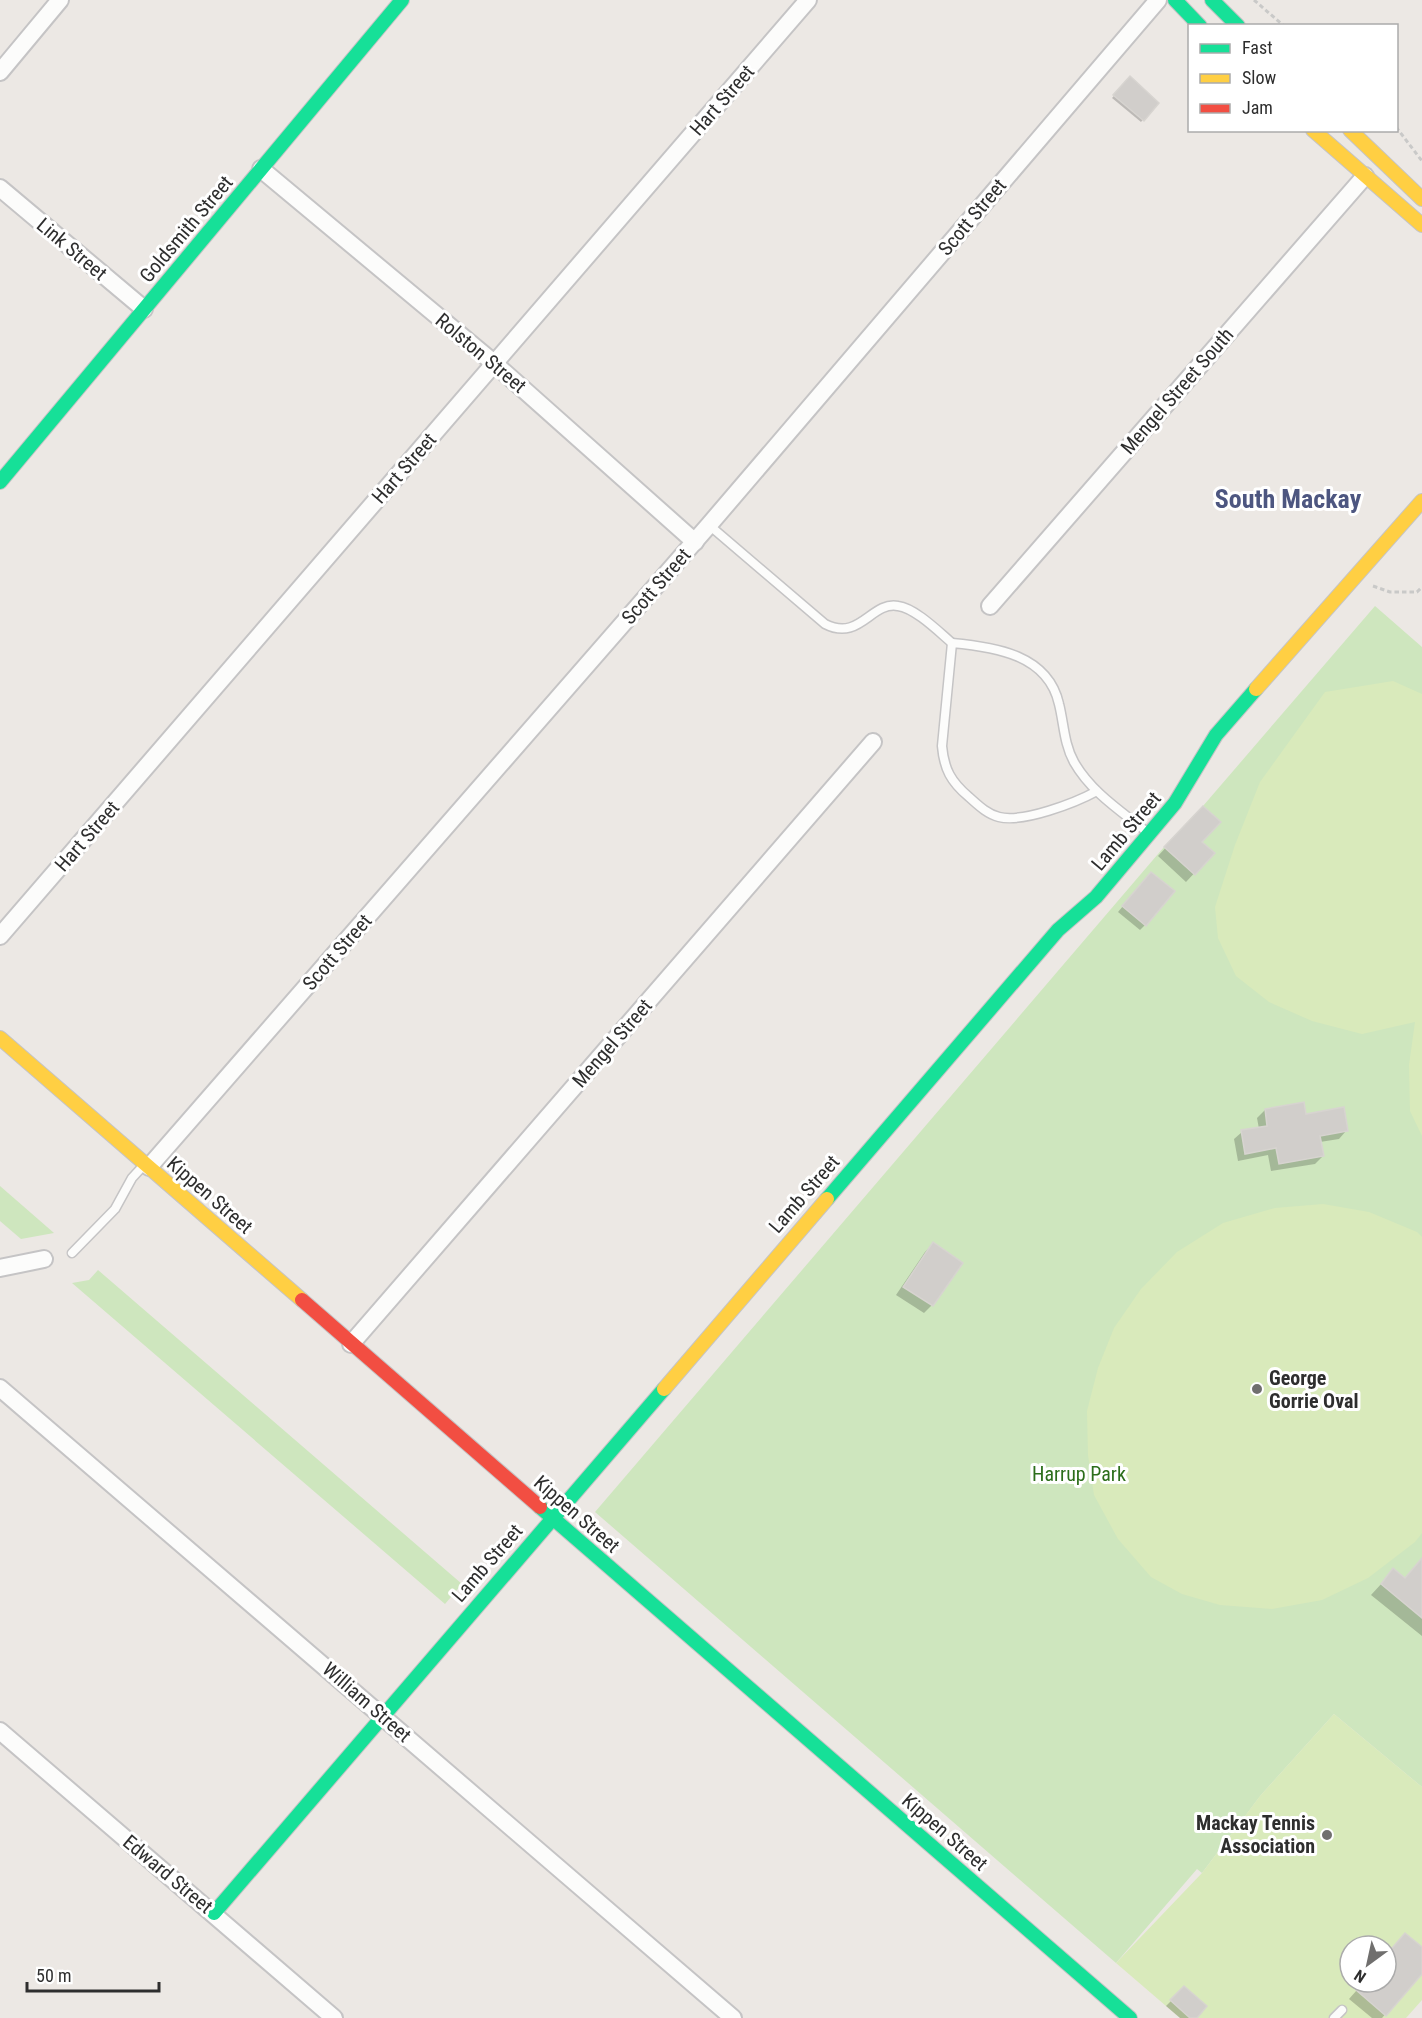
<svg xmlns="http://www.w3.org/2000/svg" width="1422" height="2018" viewBox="0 0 1422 2018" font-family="'Roboto Condensed',sans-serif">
<rect width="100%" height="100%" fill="#ece8e4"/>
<g fill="#cee6be">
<path d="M1375 606 1422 647V1787L1334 1714 1261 1795 1202 1873 1197 1869 1116 1963 595 1512 1164 847 1203 806Z"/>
<path d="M0 1186 54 1233 21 1239 0 1221Z"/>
<path d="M98 1270 462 1584 445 1604 72 1283 89 1280Z"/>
</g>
<g fill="#d9eabb" fill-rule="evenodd">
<path d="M1393 681 1422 694V1136L1410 1111 1409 1065 1415 1022 1362 1034 1312 1021 1269 1002 1236 976 1218 938 1215 907 1235 845 1260 782 1325 692Z"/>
<path d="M1323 1204 1369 1212 1417 1232 1422 1237V1533L1415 1542 1368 1578 1322 1600 1272 1609 1220 1605 1182 1594 1151 1577 1118 1539 1094 1495 1088 1455 1087 1411 1098 1368 1114 1328 1141 1289 1177 1252 1223 1223 1275 1208Z"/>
<path d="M1334 1714 1422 1787V2000L1406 2018H1180L1116 1963 1202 1873 1260 1796ZM1350 1946H1386V1982H1350Z"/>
</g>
<g fill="#0003">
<path d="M1130 78 1157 103 1141 122 1112 98Z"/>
<path d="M1196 815 1200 842 1213 853 1186 882 1158 856Z"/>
<path d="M1146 879 1145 925 1140 930 1118 912Z"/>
<path d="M1265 1110 1304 1115 1346 1131 1339 1139 1320 1142 1323 1156 1315 1164 1271 1171 1268 1155 1238 1161 1234 1139 1242 1132 1259 1129 1257 1118Z"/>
<path d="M933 1244 961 1263 932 1305 924 1313 896 1295 925 1252Z"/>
<path d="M1422 1558V1636L1371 1595 1394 1570 1404 1579Z"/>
<path d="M1422 1949V1972L1382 2018H1372L1349 1999 1364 1982H1386V1956Z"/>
<path d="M1184 1988 1195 2018H1180L1166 2006Z"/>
</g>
<g fill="#d1cecb" stroke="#d7d4d0" stroke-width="1.5">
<path d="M1130 76 1159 103 1144 121 1113 95Z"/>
<path d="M1203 806 1221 822 1202 842 1215 853 1195 875 1164 847Z"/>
<path d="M1151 872 1175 891 1146 926 1122 906Z"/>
<path d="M1304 1102 1306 1114 1344 1107 1348 1131 1320 1136 1324 1156 1279 1164 1276 1148 1245 1154 1241 1130 1267 1126 1265 1109Z"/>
<path d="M933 1242 963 1263 933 1306 903 1287Z"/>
<path d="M1422 1558V1618L1381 1584 1393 1568 1405 1578Z"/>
<path d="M1405 1933 1422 1947V1974L1386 2016 1356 1990 1363 1982H1386V1955Z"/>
<path d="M1184 1986 1207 2006 1197 2018H1190L1170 2000Z"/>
</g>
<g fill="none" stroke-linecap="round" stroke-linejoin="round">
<g stroke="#c5c4c5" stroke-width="11">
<g id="lane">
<path d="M709 525 825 624C860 642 871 601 898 606 915 608 939 632 952 643"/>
<path d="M1097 791C1075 803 1023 823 999 817 987 814 978 805 969 797 951 782 944 769 942 746L952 643C996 647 1048 655 1059 704 1064 724 1064 744 1074 762 1091 792 1121 811 1147 832"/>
<path d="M72 1253 115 1209 132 1178 144 1165"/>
<path d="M1334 2018 1342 2010"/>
</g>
</g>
<g stroke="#c5c4c5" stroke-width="20">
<g id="street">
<path d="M0 72 60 0"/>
<path d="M261 169 495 364 695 542"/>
<path d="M0 188 144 309"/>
<path d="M990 606 1365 176"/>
<path d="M0 936 808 0"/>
<path d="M149 1167 709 525 1158 0"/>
<path d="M0 1268 44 1259"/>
<path d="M351 1344 873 742"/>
<path d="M0 1388 733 2018"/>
<path d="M0 1731 334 2018"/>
</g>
</g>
<g stroke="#c5c4c5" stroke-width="16">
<g id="fast">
<path d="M1175 0 1200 26"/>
<path d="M1212 0 1238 26"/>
<path d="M0 482 402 0"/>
<path d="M827 1199 1058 930 1096 897 1175 803 1216 735 1256 689"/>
<path d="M540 1507 1130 2018"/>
<path d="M214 1913 664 1389"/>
</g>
</g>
<g stroke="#c5c4c5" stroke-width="16">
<g id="slow">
<path d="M1313 130 1422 225"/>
<path d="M1350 130 1422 199"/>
<path d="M1256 689 1422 501"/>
<path d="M0 1038 302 1300"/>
<path d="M664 1389 827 1199"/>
</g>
</g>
<g stroke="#c5c4c5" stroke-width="16">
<path id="jam" d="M302 1300 540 1507"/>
</g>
<g stroke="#c9c9c8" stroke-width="3" stroke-dasharray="4.5 3" stroke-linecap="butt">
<path d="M1254 0 1284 26"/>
<path d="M1396 127 1422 161"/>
<path d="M1373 586 1390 592H1417L1422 587"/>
</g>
<use href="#lane" stroke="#fcfcfb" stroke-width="8"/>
<use href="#street" stroke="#fcfcfb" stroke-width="16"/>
<use href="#fast" stroke="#16e098" stroke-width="14"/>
<use href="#slow" stroke="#ffcf43" stroke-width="14"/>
<use href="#jam" stroke="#f24e42" stroke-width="14"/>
</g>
<g fill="#706f6e" stroke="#fff" stroke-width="2">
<circle cx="1257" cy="1389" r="6"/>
<circle cx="1327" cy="1835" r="6"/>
</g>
<g text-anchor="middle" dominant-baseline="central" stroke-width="6" stroke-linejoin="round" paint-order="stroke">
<g font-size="20" fill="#2e2e2e" stroke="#fff">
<text transform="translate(722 100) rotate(-49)">Hart Street</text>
<text transform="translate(972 217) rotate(-50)">Scott Street</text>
<text transform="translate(186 229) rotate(-50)">Goldsmith Street</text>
<text transform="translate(72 249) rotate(40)">Link Street</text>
<text transform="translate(481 353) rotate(40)">Rolston Street</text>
<text transform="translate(1177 391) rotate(-49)">Mengel Street South</text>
<text transform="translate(404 468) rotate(-49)">Hart Street</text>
<text transform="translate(656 586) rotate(-49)">Scott Street</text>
<text transform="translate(1126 831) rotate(-50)">Lamb Street</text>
<text transform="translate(87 836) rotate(-49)">Hart Street</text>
<text transform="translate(337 952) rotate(-49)">Scott Street</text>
<text transform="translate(612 1043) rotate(-49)">Mengel Street</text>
<text transform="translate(804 1194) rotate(-49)">Lamb Street</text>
<text transform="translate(210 1195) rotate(41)">Kippen Street</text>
<text transform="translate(577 1514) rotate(41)">Kippen Street</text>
<text transform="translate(487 1563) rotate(-49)">Lamb Street</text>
<text transform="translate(367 1702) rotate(41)">William Street</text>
<text transform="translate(945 1832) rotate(41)">Kippen Street</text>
<text transform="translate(168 1874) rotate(40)">Edward Street</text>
</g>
<g font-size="20" font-weight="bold" fill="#2e2e2e" stroke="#fff" text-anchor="start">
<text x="1269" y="1378">George<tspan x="1269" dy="23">Gorrie Oval</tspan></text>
<text x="1315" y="1823" text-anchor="end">Mackay Tennis<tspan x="1315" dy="23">Association</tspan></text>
</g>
<g font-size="20" fill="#2c6e1b" stroke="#fff">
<text x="1079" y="1474">Harrup Park</text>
</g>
<g font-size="26" font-weight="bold" fill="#4d5680" stroke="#fff">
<text x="1288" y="499">South Mackay</text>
</g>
</g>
<rect x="1188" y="24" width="210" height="108" fill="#ffffff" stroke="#ababab" stroke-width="1.5"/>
<rect x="1200" y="44" width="30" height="9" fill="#16e098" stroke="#ababab" stroke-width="1.5"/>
<text x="1242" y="54" font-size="18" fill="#2e2e2e">Fast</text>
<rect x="1200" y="74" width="30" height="9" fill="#ffcf43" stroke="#ababab" stroke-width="1.5"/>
<text x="1242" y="84" font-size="18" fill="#2e2e2e">Slow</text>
<rect x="1200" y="104" width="30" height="9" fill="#f24e42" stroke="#ababab" stroke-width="1.5"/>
<text x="1242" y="114" font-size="18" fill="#2e2e2e">Jam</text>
<g transform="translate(1368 1964) rotate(213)"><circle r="28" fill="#ffffff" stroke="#ababab" stroke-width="1.5"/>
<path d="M0-4.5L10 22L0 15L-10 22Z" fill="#706f6e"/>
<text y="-9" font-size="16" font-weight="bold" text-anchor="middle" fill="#2e2e2e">N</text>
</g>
<path d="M27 1982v9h132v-9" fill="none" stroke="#2e2e2e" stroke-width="3"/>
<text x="36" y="1982" font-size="18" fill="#2e2e2e" stroke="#ffffff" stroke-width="4.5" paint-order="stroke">50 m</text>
</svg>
